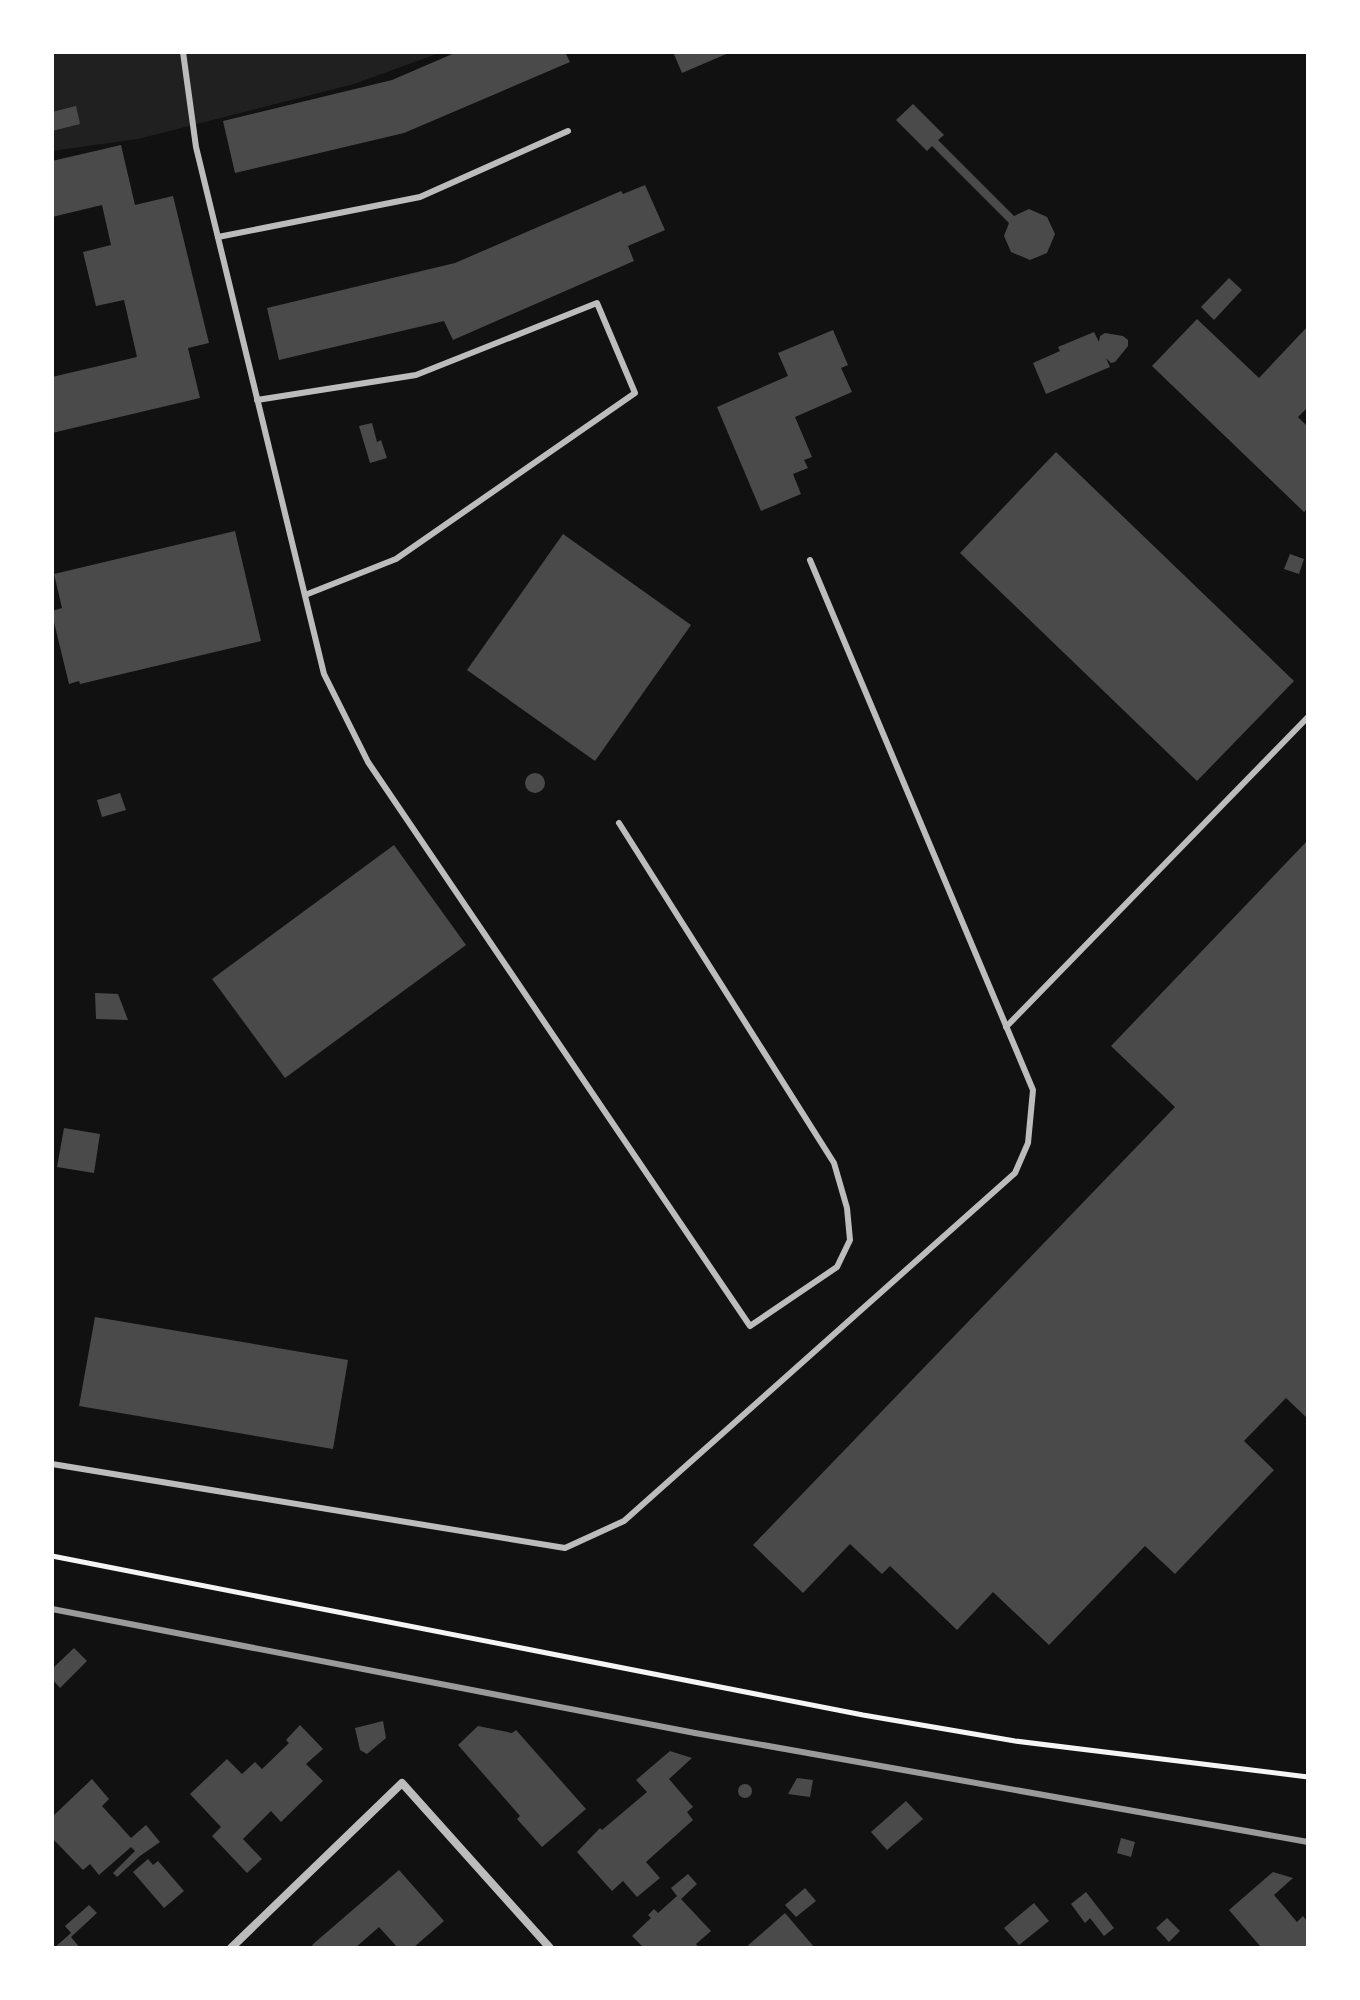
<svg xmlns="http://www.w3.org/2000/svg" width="1360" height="2000" viewBox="0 0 1360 2000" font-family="Mulish,sans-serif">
<rect width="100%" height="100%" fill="#111"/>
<path fill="#202020" d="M52 52H442L354 84 138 139 52 151Z"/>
<g fill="#4a4a4a">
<path d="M457 52H565L570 62 404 133 235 173 223 121 392 80Z"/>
<path d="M673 52H731L682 73Z"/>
<path d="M913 104 944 135 938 140 1014 216 1029 209 1047 217 1055 234 1047 253 1030 260 1011 252 1004 236 1009 223 932 146 927 151 896 120Z"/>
<path d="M76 106 80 124 52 131V112Z"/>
<path d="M121 145 135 205 173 196 209 343 188 348 200 398 52 433V377L137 357 124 300 96 306 83 252 111 245 102 205 52 217V161Z"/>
<path d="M645 185 665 230 628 246 634 261 453 340 444 321 279 360 267 308 455 263 621 191 623 194Z"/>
<path d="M1229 278 1242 290 1214 320 1201 307Z"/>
<path d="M1197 319 1259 378 1308 326V407L1298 417 1308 427V508L1304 512 1152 366Z"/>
<path d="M833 330 848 365 841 368 852 392 795 417 812 457 804 460 808 468 793 474 801 494 761 511 717 407 788 376 778 353Z"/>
<path d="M1094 332 1099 342 1100 336 1105 333 1123 336 1128 340V346L1115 362 1111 363 1106 358 1110 367 1046 394 1033 363 1060 351 1058 347Z"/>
<path d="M372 423 377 442 381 440 387 458 370 463 359 426Z"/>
<path d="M1056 452 1294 681 1197 781 960 553Z"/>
<path d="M235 531 261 641 80 684 79 681 69 684 52 614V611L62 608 54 574Z"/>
<path d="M563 534 691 625 595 761 467 670Z"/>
<path d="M1290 554 1304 559 1299 574 1284 569Z"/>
<circle cx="535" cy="783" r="10"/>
<path d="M120 793 126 810 102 817 97 800Z"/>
<path d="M1308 840V1419L1286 1398 1244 1441 1274 1470 1175 1574 1145 1546 1049 1645 993 1592 957 1630 890 1566 882 1574 850 1544 803 1593 753 1545 1175 1107 1111 1046Z"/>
<path d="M394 845 466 945 285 1078 212 979Z"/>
<path d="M95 993 118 994 128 1020 96 1019Z"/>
<path d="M64 1128 100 1134 94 1173 57 1167Z"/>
<path d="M95 1317 348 1360 333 1449 79 1406Z"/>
<path d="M74 1648 87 1661 60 1688 52 1679V1669Z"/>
<path d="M383 1721 386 1738 367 1754 360 1750 355 1728Z"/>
<path d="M300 1725 323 1749 306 1764 323 1781 281 1822 271 1811 243 1839 262 1859 247 1873 212 1836 221 1827 190 1794 227 1759 242 1774 255 1762 262 1769 289 1743 286 1740Z"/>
<path d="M478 1726 512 1733 516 1730 586 1809 542 1847 517 1819 520 1816 458 1745Z"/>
<path d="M670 1751 692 1758 669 1779 693 1807 687 1812 693 1820 646 1862 660 1878 637 1897 623 1881 612 1891 577 1852 600 1828 602 1830 647 1792 636 1780Z"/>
<path d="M797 1778 813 1780 810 1797 788 1794Z"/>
<path d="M92 1779 109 1799 102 1806 131 1838 146 1825 160 1842 140 1856 117 1877 113 1873 135 1851 131 1847 99 1875 90 1864 83 1870 52 1838V1817Z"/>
<circle cx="745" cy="1791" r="7"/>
<path d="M906 1801 923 1819 887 1850 871 1832Z"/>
<path d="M1121 1838 1135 1842 1131 1857 1117 1853Z"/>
<path d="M148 1859 153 1865 158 1861 184 1891 164 1908 133 1872Z"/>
<path d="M399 1870 444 1921 413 1948H398L379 1927 355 1948H315L312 1945Z"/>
<path d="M1273 1872 1293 1878 1274 1895 1297 1922 1303 1916 1308 1922V1948H1258L1260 1946 1229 1910Z"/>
<path d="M688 1874 697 1884 681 1899 711 1931 696 1944 699 1948H644L632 1936 651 1918 648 1915 654 1909 658 1913 677 1896 671 1888Z"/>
<path d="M805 1888 816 1901 796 1917 785 1905Z"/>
<path d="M1086 1892 1114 1928 1104 1936 1090 1918 1085 1923 1071 1904Z"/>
<path d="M1034 1903 1049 1921 1019 1945 1004 1928Z"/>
<path d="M89 1905 97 1913 71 1937 80 1948H54L71 1933 65 1926Z"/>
<path d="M785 1913 815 1948H745Z"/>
<path d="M1167 1918 1180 1931 1169 1942 1156 1928Z"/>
</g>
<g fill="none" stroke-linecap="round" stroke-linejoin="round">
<path stroke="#f5f5f5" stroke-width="5" d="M52 1556 863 1715 1015 1741 1308 1777"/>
<g stroke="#bcbcbc" stroke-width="6">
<path d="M183 52 196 147 324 674 368 762 750 1326 837 1267 850 1240 847 1208 834 1163 619 823"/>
<path d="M218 237 420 197 568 131"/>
<path d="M257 400 416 375 597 303 635 393 396 559 305 595"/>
<path d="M1006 1027 1308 717"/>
<path d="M52 1464 565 1548 624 1521 1015 1173 1028 1143 1033 1090 810 560"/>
</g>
<path stroke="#bcbcbc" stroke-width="8" d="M231 1948 402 1783 550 1948"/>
<path stroke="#9a9a9a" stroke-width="6" d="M52 1609 695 1733 1308 1842"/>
</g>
<rect width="1360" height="2000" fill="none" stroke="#ffffff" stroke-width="108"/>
</svg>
